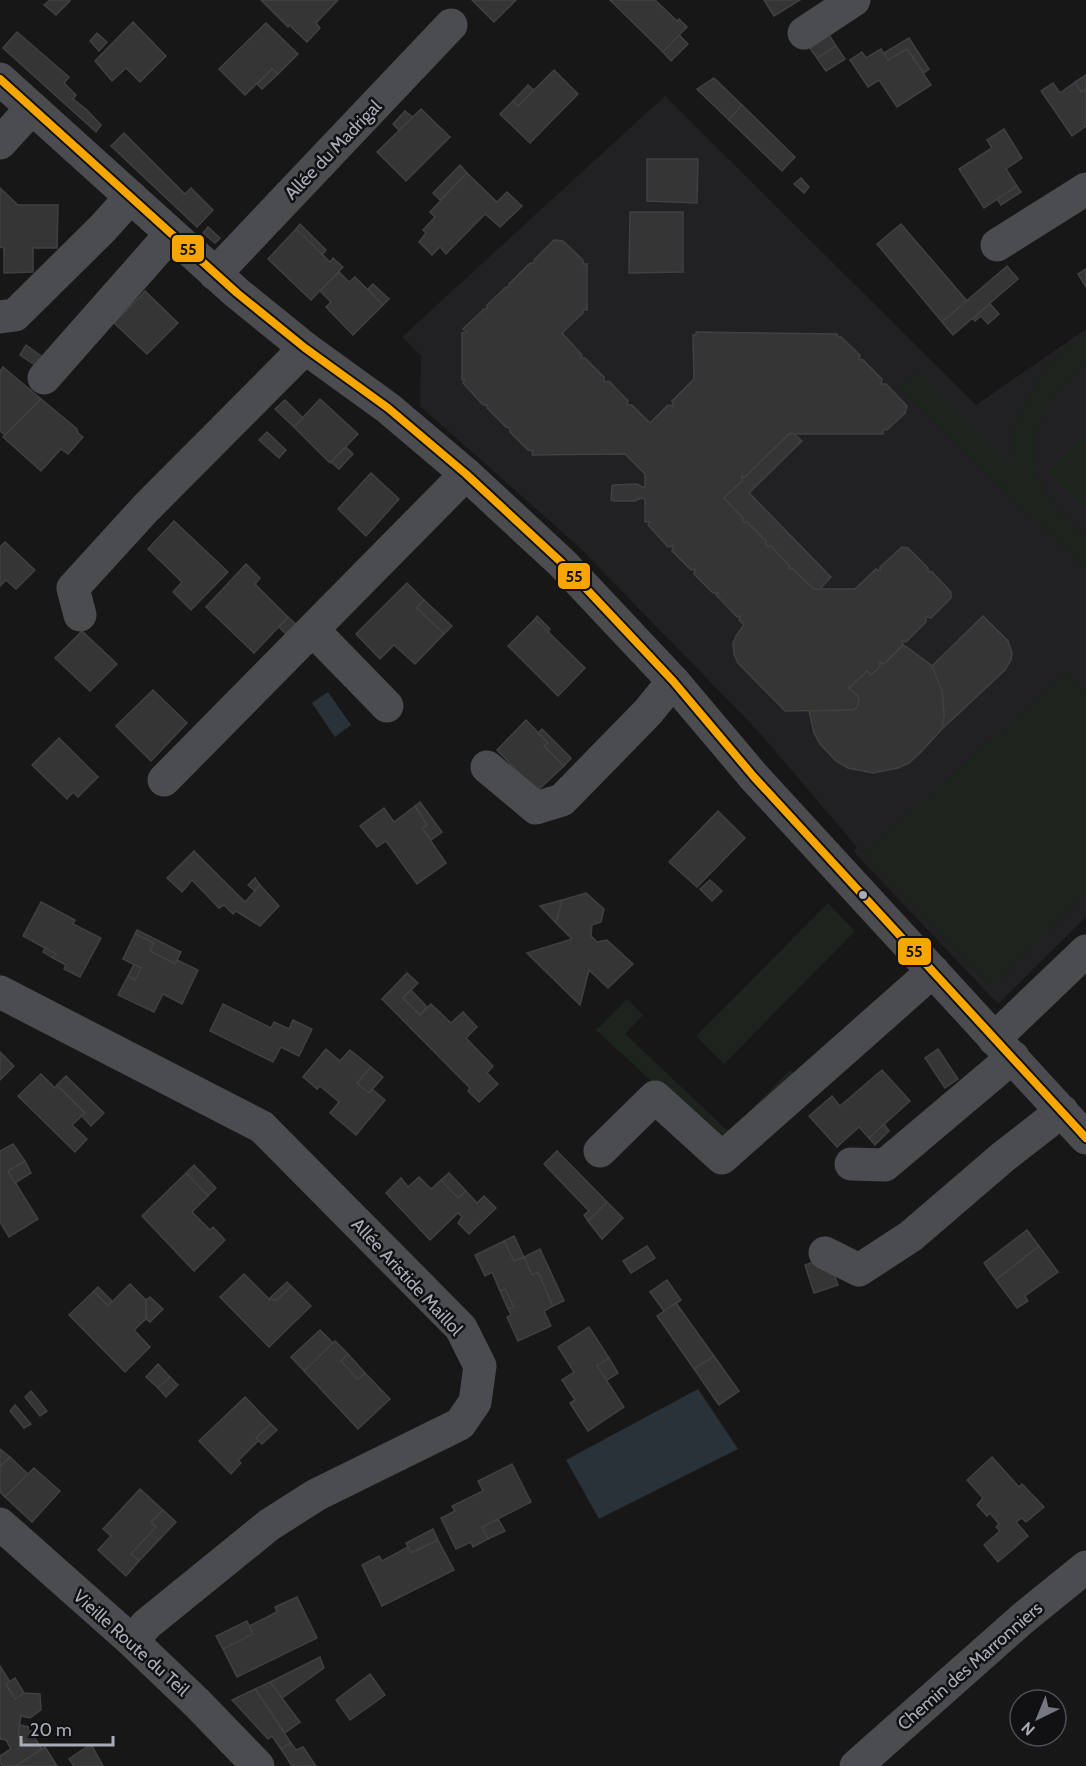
<svg xmlns="http://www.w3.org/2000/svg" width="1086" height="1766" viewBox="0 0 1086 1766" font-family="Cabin,sans-serif">
<rect width="100%" height="100%" fill="#171717"/>
<path fill="#212123" d="M665 96 976 405 1086 329V917L998 1004 853 851 857 847 758 731 578 546 420 406 421 356 402 337Z"/>
<g fill="#1d241e">
<path d="M1086 334V361L1052 398 1041 420 1034 446 1035 471 1054 505 1086 538V569L900 389 919 371 1015 467C1015 458 1012 448 1013 439 1018 400 1053 354 1086 334Z"/>
<path d="M1086 432V510L1047 472Z"/>
<path d="M1067 673 1086 693V893L993 987 862 854Z"/>
<path d="M828 903 855 931 724 1064 696 1036Z"/>
<path d="M627 999 643 1015 625 1034 729 1132 790 1070 799 1078 723 1147 596 1030Z"/>
</g>
<g fill="#2a3239">
<path d="M328 692 351 725 335 737 312 703Z"/>
<path d="M698 1389 738 1449 599 1519 566 1460Z"/>
</g>
<g fill="#353536" stroke="#3f4043" stroke-width="1.5">
<path d="M50 0H69L70 1 56 15 44 5Z"/>
<path d="M261 0H338L316 23 320 28 307 42 289 25 288 27Z"/>
<path d="M472 0H516L494 22Z"/>
<path d="M610 0H655L677 21 679 19 687 27 663 52Z"/>
<path d="M764 0H800L774 16Z"/>
<path d="M133 22 166 56 140 82 126 68 112 81 95 61Z"/>
<path d="M266 23 298 54 278 74 272 69 245 95 219 69Z"/>
<path d="M17 32 69 77 64 83 76 95 73 99 87 110 101 125 96 132 3 48Z"/>
<path d="M97 33 107 42 99 51 90 41Z"/>
<path d="M828 33 836 46 817 58 808 46Z"/>
<path d="M679 35 688 44 671 61 663 52Z"/>
<path d="M909 38 929 69 924 73 907 49 888 60 884 53Z"/>
<path d="M836 46 845 59 826 71 817 58Z"/>
<path d="M881 49 888 60 907 49 931 85 897 107 879 80 868 87 850 60 862 52 866 58Z"/>
<path d="M272 69 278 74 262 89 257 84Z"/>
<path d="M554 70 578 94 530 143 500 114 513 101 518 106Z"/>
<path d="M1086 75V89L1081 92 1075 82Z"/>
<path d="M714 78 742 105 729 120 697 89Z"/>
<path d="M1075 82 1081 92 1086 89V126L1072 136 1041 91 1053 83 1060 93Z"/>
<path d="M528 85 534 90 518 106 513 101Z"/>
<path d="M742 105 795 157 782 171 729 120Z"/>
<path d="M421 109 450 137 406 181 377 152Z"/>
<path d="M405 111 413 117 399 130 393 124Z"/>
<path d="M1004 129 1022 158 1006 169 1017 186 984 208 959 169 992 148 987 140Z"/>
<path d="M124 133 185 194 191 188 213 210 197 227 111 146Z"/>
<path d="M647 159H698L697 203 647 201Z"/>
<path d="M460 165 467 173 440 200 433 193Z"/>
<path d="M467 173 497 202 507 192 522 206 500 227 485 214 446 254 440 247 432 255 419 242 426 233 423 230 435 217 430 212Z"/>
<path d="M801 178 809 187 804 193 794 184Z"/>
<path d="M1017 186 1021 192 1001 205 997 199Z"/>
<path d="M0 188 18 205H58L57 248H33V272L4 273V248L0 247Z"/>
<path d="M630 212H683V272L629 273Z"/>
<path d="M300 224 326 250 322 255 296 229Z"/>
<path d="M901 224 967 301 942 322 877 244Z"/>
<path d="M208 227 220 238 215 243 203 233Z"/>
<path d="M296 229 330 262 333 258 343 267 311 300 268 259Z"/>
<path d="M554 240 563 241 583 260V264H587V310H583V313L562 333 582 355 581 358H585L604 377V382L609 381 628 401 627 405H632L650 423 668 405 673 406 672 401 694 379 693 335H696V332L837 334 838 337H841L860 355 859 359 863 360 882 379 881 384H886L907 406 905 413 887 430 884 429 883 434H789L744 478 742 476V481L724 498 743 518V522H747L766 541V546H771L789 565V569H793L814 589H855L876 569 880 571V567L902 547 908 548 928 568V571L932 572 951 592V598L931 618 926 617V622L906 642 902 641 903 645 884 664 880 662V667L871 675 867 671 849 688 858 696 859 700 858 706 854 710 785 711 738 663 734 654 733 643 736 636 744 625 739 620 740 616 737 617 716 595 718 593H713L694 574 695 569 691 570 672 551 673 546 668 547 648 525 650 522H645V499L641 498 635 501H614L611 500 612 486 614 485 637 484 642 487H645V474L625 454 532 455 533 451 528 450 510 432V428L506 427 487 408V405H483L463 383 465 380H462V333L467 332 463 329 484 309H487V305L506 287H509V284L530 263H534V260Z"/>
<path d="M1007 266 1018 279 953 335 942 322Z"/>
<path d="M1086 269V287L1078 274Z"/>
<path d="M339 272 349 282 355 277 383 305 353 335 326 307 331 302 320 291Z"/>
<path d="M373 284 389 299 383 305 368 289Z"/>
<path d="M145 291 178 323 147 354 114 323Z"/>
<path d="M990 304 999 314 988 324 981 316 975 321 973 319Z"/>
<path d="M26 345 44 358 38 367 20 355Z"/>
<path d="M3 367 41 399 5 435 0 431V371Z"/>
<path d="M41 399 77 429 78 433 83 437 68 454 61 449 41 471 3 437Z"/>
<path d="M320 399 358 434 330 463 294 427Z"/>
<path d="M285 400 303 418 294 427 275 409Z"/>
<path d="M267 432 286 450 279 458 259 440Z"/>
<path d="M789 434H794L802 441 749 493 831 577 820 589H814L793 569H789V565L771 546H766V541L747 522H743V518L724 498 742 481V476L744 478Z"/>
<path d="M346 447 353 454 339 469 331 462Z"/>
<path d="M371 473 399 499 366 536 338 509Z"/>
<path d="M174 521 228 572 191 610 173 592 182 582 148 549Z"/>
<path d="M5 542 35 570 16 589 6 580 0 586V547Z"/>
<path d="M246 564 260 578 255 584 288 617 254 653 206 607Z"/>
<path d="M407 583 424 600 417 608 444 634 415 664 394 645 380 659 356 634Z"/>
<path d="M424 600 452 626 444 634 417 608Z"/>
<path d="M537 616 550 629 548 633 535 619Z"/>
<path d="M983 616 1008 641 1012 653 1011 660 1005 670 942 729 944 714 942 691 932 666Z"/>
<path d="M288 617 298 626 288 636 279 627Z"/>
<path d="M535 619 585 668 558 696 508 646Z"/>
<path d="M82 631 117 664 90 691 55 658Z"/>
<path d="M903 645 911 650 932 666 942 691 944 714 942 729 920 753 909 763 898 768 873 773 848 768 836 761 820 744 814 733 809 711 854 710 858 706 859 700 858 696 849 688 867 671 871 675 880 667V662L884 664Z"/>
<path d="M153 690 187 723 151 761 116 726Z"/>
<path d="M526 720 548 743 544 746 564 766 537 791 497 750Z"/>
<path d="M542 729 571 758 564 766 544 746 548 743 538 733Z"/>
<path d="M59 738 98 777 78 797 73 792 67 799 32 765Z"/>
<path d="M420 802 442 832 431 840 422 828 427 825 415 806Z"/>
<path d="M415 806 427 825 422 828 446 863 417 884 386 841 377 847 360 826 384 808 394 822Z"/>
<path d="M718 811 745 838 697 887 669 862Z"/>
<path d="M194 851 245 902 260 885 279 906 260 926 236 911 233 914 224 905 219 908 192 880 182 892 167 878Z"/>
<path d="M255 878 260 885 255 891 248 885Z"/>
<path d="M710 880 722 891 712 901 700 889Z"/>
<path d="M586 893 604 909 601 922 592 925 591 936 597 942 607 940 633 964 608 988 589 970 580 1005 527 953 572 939 556 923 562 900Z"/>
<path d="M562 900 556 923 540 906Z"/>
<path d="M41 902 75 920 73 924 101 938 80 977 64 969 66 965 53 958 56 954 23 936Z"/>
<path d="M137 930 181 952 175 964 150 951 154 943 135 934Z"/>
<path d="M135 934 154 943 150 951 175 964 177 960 198 970 182 1004 163 994 154 1012 118 995 128 976 135 980 141 968 123 959Z"/>
<path d="M45 948 56 954 53 958 43 952Z"/>
<path d="M134 964 141 968 135 980 128 976Z"/>
<path d="M407 973 418 983 403 998 420 1015 431 1004 451 1023 463 1012 477 1027 466 1038 493 1066 487 1073 498 1084 479 1102 468 1091 470 1088 382 999Z"/>
<path d="M411 990 427 1007 420 1015 403 998Z"/>
<path d="M223 1004 271 1028 274 1022 289 1029 293 1020 312 1029 299 1056 281 1047 273 1062 210 1031Z"/>
<path d="M326 1049 340 1061 350 1050 371 1067 357 1083 369 1093 373 1090 385 1100 356 1135 330 1113 339 1102 320 1086 317 1089 303 1077Z"/>
<path d="M938 1049 958 1079 945 1088 925 1058Z"/>
<path d="M0 1052 14 1066 0 1080Z"/>
<path d="M371 1067 383 1077 369 1093 357 1083Z"/>
<path d="M882 1070 910 1101 869 1138 859 1127 837 1147 809 1116 832 1096 840 1106Z"/>
<path d="M41 1074 55 1088 57 1085 85 1113 72 1125 87 1139 75 1152 18 1096Z"/>
<path d="M66 1076 104 1113 91 1126 82 1116 85 1113 57 1085Z"/>
<path d="M884 1124 889 1131 875 1145 869 1138Z"/>
<path d="M13 1144 25 1161 8 1171 38 1219 9 1237 0 1222V1151Z"/>
<path d="M557 1151 607 1202 588 1221 584 1215 589 1211 544 1164Z"/>
<path d="M25 1161 31 1173 15 1183 8 1171Z"/>
<path d="M194 1165 216 1188 208 1196 186 1173Z"/>
<path d="M186 1173 208 1196 192 1212 210 1230 213 1227 225 1240 194 1271 142 1216Z"/>
<path d="M449 1173 466 1191 458 1198 441 1180Z"/>
<path d="M419 1177 431 1189 441 1180 458 1198 466 1191 477 1203 484 1196 496 1208 469 1234 458 1223 462 1217 458 1213 430 1240 386 1193 401 1178 408 1187Z"/>
<path d="M607 1202 623 1218 602 1239 588 1221Z"/>
<path d="M1027 1230 1039 1246 996 1280 984 1263Z"/>
<path d="M514 1236 524 1257 514 1261 504 1241Z"/>
<path d="M504 1241 514 1261 524 1257 532 1275 538 1272 553 1306 544 1311 551 1326 518 1341 507 1317 511 1315 508 1309 514 1307 505 1289 500 1291 492 1272 485 1276 475 1255Z"/>
<path d="M647 1246 655 1258 631 1273 623 1261Z"/>
<path d="M1039 1246 1058 1272 1025 1296 1028 1301 1017 1308 996 1280Z"/>
<path d="M540 1249 564 1301 553 1306 538 1272 532 1275 524 1257Z"/>
<path d="M828 1257 838 1285 814 1293 805 1265Z"/>
<path d="M244 1274 269 1299 277 1300 291 1286 311 1306 269 1347 220 1297Z"/>
<path d="M667 1280 681 1300 664 1311 650 1292Z"/>
<path d="M287 1282 291 1286 277 1300 269 1299Z"/>
<path d="M130 1284 146 1300V1319L134 1330 150 1347 125 1372 69 1315 94 1291 108 1306Z"/>
<path d="M98 1287 112 1301 108 1306 94 1291Z"/>
<path d="M505 1289 514 1307 508 1309 500 1291Z"/>
<path d="M150 1297 163 1309 150 1322 146 1319V1300Z"/>
<path d="M676 1303 714 1356 694 1369 657 1316Z"/>
<path d="M589 1327 609 1358 597 1366 624 1407 588 1431 570 1403 575 1400 562 1380 574 1372 558 1347Z"/>
<path d="M320 1330 333 1343 304 1371 291 1357Z"/>
<path d="M335 1341 348 1354 341 1361 358 1379 365 1373 390 1399 358 1429 304 1371Z"/>
<path d="M348 1354 365 1373 358 1379 341 1361Z"/>
<path d="M714 1356 739 1391 719 1405 694 1369Z"/>
<path d="M609 1358 618 1373 607 1380 597 1366Z"/>
<path d="M158 1364 170 1377 158 1388 146 1377Z"/>
<path d="M170 1377 178 1385 166 1397 158 1388Z"/>
<path d="M31 1391 47 1411 40 1416 25 1397Z"/>
<path d="M245 1397 271 1424 256 1438 259 1440 238 1461 241 1463 231 1474 199 1441Z"/>
<path d="M15 1405 31 1424 24 1428 10 1411Z"/>
<path d="M271 1424 277 1430 262 1444 256 1438Z"/>
<path d="M0 1449 10 1457 0 1467Z"/>
<path d="M10 1457 28 1474 5 1497 0 1492V1467Z"/>
<path d="M992 1457 1019 1487 1022 1484 1044 1507 1026 1522 1022 1518 1016 1522 1028 1536 998 1562 984 1545 1000 1531 996 1527 999 1524 990 1513 987 1516 977 1505 983 1498 967 1480Z"/>
<path d="M512 1464 531 1502 482 1527 488 1539 473 1547 471 1542 456 1549 441 1518 455 1511 452 1506 483 1491 478 1481Z"/>
<path d="M34 1468 60 1491 32 1522 5 1497Z"/>
<path d="M140 1489 163 1510 151 1522 156 1527 131 1554 139 1561 126 1576 98 1550 111 1536 103 1529Z"/>
<path d="M163 1510 176 1522 139 1561 131 1554 156 1527 151 1522Z"/>
<path d="M498 1519 505 1531 488 1539 482 1527Z"/>
<path d="M433 1529 438 1540 411 1553 406 1543Z"/>
<path d="M438 1540 454 1570 382 1606 362 1565 379 1556 382 1561 408 1547 411 1553Z"/>
<path d="M297 1597 317 1638 237 1677 223 1649 253 1634 249 1626 277 1612 275 1607Z"/>
<path d="M247 1621 253 1634 223 1649 216 1636Z"/>
<path d="M320 1657 324 1668 282 1698 270 1682Z"/>
<path d="M0 1666 10 1682 6 1684 15 1699 24 1693 40 1694 41 1710 30 1718 21 1716 18 1734 23 1742 33 1735 42 1749 16 1766H2L0 1762V1756L11 1749 6 1740 0 1739Z"/>
<path d="M370 1674 385 1695 350 1720 336 1700Z"/>
<path d="M15 1678 24 1693 15 1699 6 1684Z"/>
<path d="M270 1682 300 1722 285 1733 255 1689Z"/>
<path d="M255 1689 291 1743 281 1749 272 1736 268 1739 232 1700Z"/>
<path d="M20 1725 29 1727 33 1735 23 1742 18 1734Z"/>
<path d="M291 1743 296 1750 303 1747 316 1766H292L281 1749Z"/>
<path d="M91 1744 103 1766H74L69 1759Z"/>
<path d="M45 1747 57 1766H16L42 1749Z"/>
</g>
<g fill="none" stroke-linecap="round" stroke-linejoin="round">
<g stroke="#4b4c50" stroke-width="33">
<path d="M804 33 854 0"/>
<path d="M0 79 237 293 305 348 388 408 466 474 562 563 673 681 754 777 1086 1138"/>
<path d="M0 143 32 108"/>
<path d="M997 245 1086 189"/>
<path d="M215 274 451 25"/>
<path d="M0 317 15 315 102 229 131 197"/>
<path d="M44 378 171 234"/>
<path d="M80 615 73 588 146 508 305 348"/>
<path d="M313 630 387 706"/>
<path d="M487 767 536 808 562 800 648 712 673 681"/>
<path d="M164 780 466 474"/>
<path d="M0 992 262 1127 461 1328 480 1366 475 1402 460 1424 316 1495 269 1525 147 1624 132 1641"/>
<path d="M994 1039 1086 951"/>
<path d="M600 1151 655 1097 722 1158 933 971"/>
<path d="M851 1164 885 1165 1013 1057"/>
<path d="M825 1253 859 1270 911 1236 1003 1157 1062 1111"/>
<path d="M0 1524 132 1641 197 1703 258 1766"/>
<path d="M856 1766 1022 1619 1086 1567"/>
</g>
<g stroke="#111113" stroke-width="12">
<path id="bus-1" d="M0 79 237 293 305 348 388 408 466 474 562 563 673 681 754 777 1086 1138"/>
</g>
<use href="#bus-1" stroke="#f7a600" stroke-width="8"/>
</g>
<circle fill="#a8adb8" stroke="#111113" stroke-width="2" cx="863" cy="895" r="5"/>
<g text-anchor="middle" dominant-baseline="central" stroke-width="5" stroke-linejoin="round" paint-order="stroke">
<g font-size="18" fill="#a8adb8" stroke="#111113">
<text transform="translate(333 150) rotate(-46)">Allée du Madrigal</text>
<text transform="translate(407 1277) rotate(47)">Allée Aristide Maillol</text>
<text transform="translate(131 1643) rotate(42)">Vieille Route du Teil</text>
<text transform="translate(970 1666) rotate(-41)">Chemin des Marronniers</text>
</g>
</g>
<g stroke="#111113" stroke-width="2">
<rect x="171" y="234" width="34" height="29" rx="6" fill="#f7a600"/>
<rect x="557" y="562" width="34" height="28" rx="6" fill="#f7a600"/>
<rect x="897" y="937" width="35" height="29" rx="6" fill="#f7a600"/>
</g>
<g font-size="16" text-anchor="middle" font-weight="bold" fill="#111">
<text x="188" y="255">55</text>
<text x="574" y="582">55</text>
<text x="914" y="957">55</text>
</g>
<g transform="translate(1038 1718) rotate(223)"><circle r="28" fill="#111113" stroke="#4d4f55" stroke-width="1.5"/>
<path d="M0-4.5L10 22L0 15L-10 22Z" fill="#757880"/>
<text y="-9" font-size="16" font-weight="bold" text-anchor="middle" fill="#a8adb8">N</text>
</g>
<path d="M21 1736v9h92v-9" fill="none" stroke="#a8adb8" stroke-width="3"/>
<text x="30" y="1736" font-size="18" fill="#a8adb8" stroke="#111113" stroke-width="4.5" paint-order="stroke">20 m</text>
</svg>
